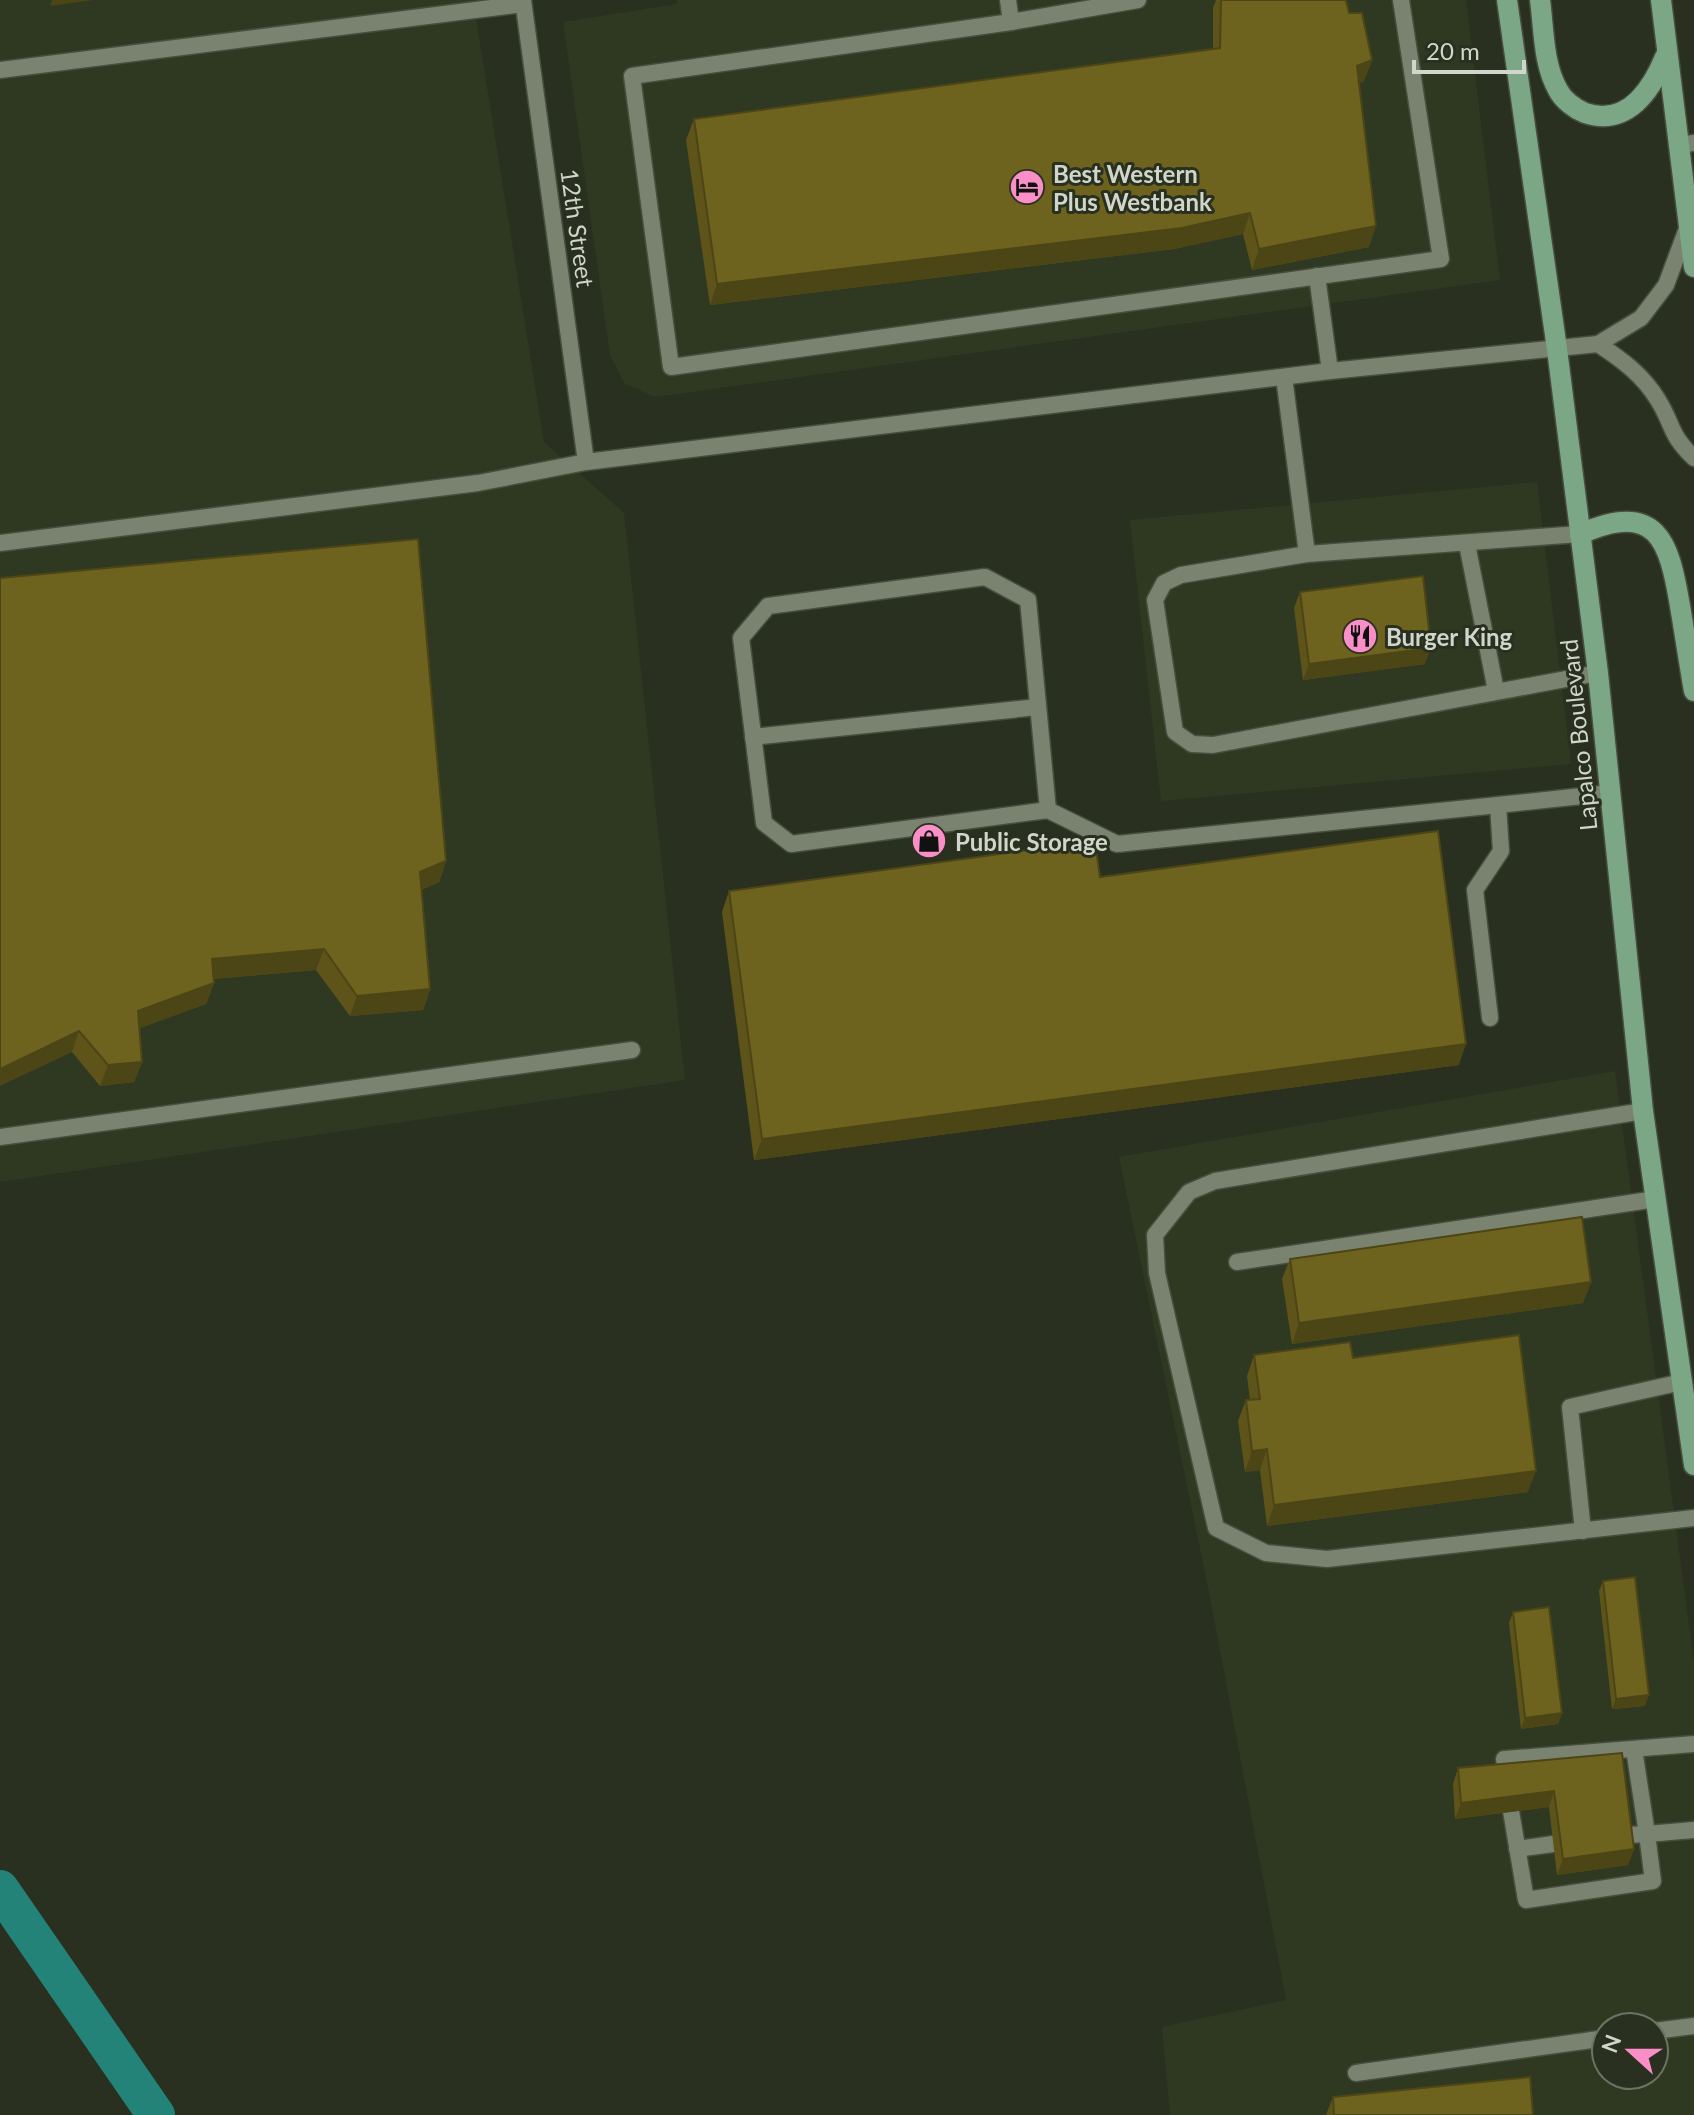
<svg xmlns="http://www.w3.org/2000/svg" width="1694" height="2115" viewBox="0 0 1694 2115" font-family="Lato,sans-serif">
<rect width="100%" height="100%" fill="#293020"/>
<g fill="#2f3922" fill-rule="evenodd">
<path d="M0 0H473L544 442 624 513 685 1080 0 1182Z"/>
<path d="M677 0H1466L1500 280 655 397 624 383 610 355 563 22 677 4Z"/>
<path d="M1537 482 1571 764 1161 801 1130 520Z"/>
<path d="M1615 1071 1694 1663V2115H1170L1162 2027 1286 2000 1208 1587 1119 1157ZM1606 2027H1654V2075H1606Z"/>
</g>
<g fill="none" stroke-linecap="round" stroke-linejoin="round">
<path stroke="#238378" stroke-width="38" d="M0 1889 156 2115"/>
<g stroke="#474d3f" stroke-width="19">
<g id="service">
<path d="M1008 0 1011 22"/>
<path d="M1138 0 1011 22 632 76 671 367 1441 259 1401 0"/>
<path d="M0 70 523 4"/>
<path d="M1677 145 1694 143"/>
<path d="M1317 276 1330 371"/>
<path d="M1598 344C1621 359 1643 375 1658 400 1674 426 1669 434 1694 458"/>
<path d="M1284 377 1307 554"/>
<path d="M1580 534 1307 554 1181 575 1164 583 1155 600 1175 732 1192 744 1213 745 1598 673"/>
<path d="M0 543 478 483 586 462 1330 371 1598 344 1641 318 1666 285 1688 226"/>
<path d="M1467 544 1496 691"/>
<path d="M753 737 1038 707"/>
<path d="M1048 810 791 844 764 823 741 638 768 606 985 577 1028 600 1048 810 1117 844 1498 805"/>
<path d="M1490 1018 1475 890 1501 851 1498 805 1610 793"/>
<path d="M1643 1111 1215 1181 1189 1192 1155 1235 1157 1273 1216 1528 1266 1553 1327 1559 1694 1518"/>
<path d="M0 1137 632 1050"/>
<path d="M1237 1262 1656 1199"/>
<path d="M1583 1531 1570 1407 1682 1382"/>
<path d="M1507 1778 1504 1759 1694 1744"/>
<path d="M1511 1811 1526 1900 1653 1881 1647 1834 1694 1830"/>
<path d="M1627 1835 1647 1834 1634 1749"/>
<path d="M1517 1849 1553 1844"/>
<path d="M1654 2031 1694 2026"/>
<path d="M1356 2073 1606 2038"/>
</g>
</g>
<g stroke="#474d3f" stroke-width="19">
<path id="minor" d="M523 0 586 462"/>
</g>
<g stroke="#474d3f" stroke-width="23">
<g id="primary">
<path d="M1507 0 1557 349 1598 673 1643 1111 1694 1465"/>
<path d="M1540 0C1544 29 1543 64 1558 90 1563 100 1575 109 1585 113 1627 127 1651 91 1665 57"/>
<path d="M1661 0 1694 267"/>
<path d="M1580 534C1657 500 1669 540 1680 606 1685 635 1689 663 1694 691"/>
</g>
</g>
<use href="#service" stroke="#7a8370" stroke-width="16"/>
<use href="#minor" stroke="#7a8370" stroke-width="16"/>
<use href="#primary" stroke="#7ca786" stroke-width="20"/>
</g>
<g fill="#5e541a">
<path d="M1216 0H1346L1349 13 1372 60 1364 81 1359 83 1369 247 1252 270 1243 234 1174 249 710 305 686 140 694 119 1213 49V8Z"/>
<path d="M0 578 446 861 439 882 421 890 430 989 423 1010 350 1016 316 970 213 979 214 983 206 1004 139 1028 142 1062 134 1082 100 1086 72 1052Z"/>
<path d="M1300 592 1425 664 1303 680 1294 608Z"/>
<path d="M1100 877 1459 1065 754 1160 722 912 729 891Z"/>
<path d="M1290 1259 1591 1282 1583 1303 1292 1344 1282 1279Z"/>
<path d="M1254 1355 1353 1358 1528 1492 1267 1526 1260 1470 1245 1472 1238 1421 1246 1400H1250L1247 1376Z"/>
<path d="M1603 1581 1645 1706 1612 1709 1599 1591Z"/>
<path d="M1513 1612 1562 1713 1558 1724 1521 1729 1509 1623Z"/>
<path d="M1622 1753 1634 1849 1628 1865 1557 1875 1549 1807 1455 1819 1453 1784 1458 1768Z"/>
<path d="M1333 2097 1533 2115H1326Z"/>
</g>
<g fill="#4c4515">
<path d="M52 0H93L50 6Z"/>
<path d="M1372 60 1364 81 1349 87 1357 66Z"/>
<path d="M1250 213 1243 234 1174 249 710 305 717 284Z"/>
<path d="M1376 226 1369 247 1252 270 1259 249Z"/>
<path d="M1431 648 1425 664 1303 680 1309 664Z"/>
<path d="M446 861 439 882 412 893 420 872Z"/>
<path d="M324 949 316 970 204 980 212 959Z"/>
<path d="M214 983 206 1004 130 1032 138 1011Z"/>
<path d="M430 989 423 1010 350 1016 357 996Z"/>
<path d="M79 1031 72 1052 0 1086V1069Z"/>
<path d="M1466 1044 1459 1065 754 1160 762 1139Z"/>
<path d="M142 1062 134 1082 100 1086 108 1065Z"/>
<path d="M1591 1282 1583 1303 1292 1344 1299 1323Z"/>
<path d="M1267 1449 1260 1470 1245 1472 1252 1451Z"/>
<path d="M1536 1471 1528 1492 1267 1526 1274 1505Z"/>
<path d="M1649 1695 1645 1706 1612 1709 1616 1699Z"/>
<path d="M1562 1713 1558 1724 1521 1729 1525 1718Z"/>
<path d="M1554 1791 1549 1807 1455 1819 1461 1803Z"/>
<path d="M1634 1849 1628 1865 1557 1875 1563 1859Z"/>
</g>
<g fill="#6d621e" stroke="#4c4515" stroke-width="2">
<path d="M1221 0H1346L1349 13H1362L1372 60 1357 66 1376 226 1259 249 1250 213 1182 228 717 284 694 119 1220 48Z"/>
<path d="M418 539 446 861 420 872 430 989 357 996 324 949 212 959 214 983 138 1011 142 1062 108 1065 79 1031 0 1069V578Z"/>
<path d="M1423 576 1431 648 1309 664 1300 592Z"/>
<path d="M1438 831 1466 1044 762 1139 729 891 1095 841 1100 877Z"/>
<path d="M1582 1217 1591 1282 1299 1323 1290 1259Z"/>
<path d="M1519 1335 1536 1471 1274 1505 1267 1449 1252 1451 1246 1400 1260 1399 1254 1355 1350 1342 1353 1358Z"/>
<path d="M1635 1577 1649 1695 1616 1699 1603 1581Z"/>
<path d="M1549 1607 1562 1713 1525 1718 1513 1612Z"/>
<path d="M1622 1753 1634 1849 1563 1859 1554 1791 1461 1803 1458 1768Z"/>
<path d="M1530 2077 1533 2115H1334L1333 2097Z"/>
</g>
<defs>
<g id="hotel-disc" transform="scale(1.8)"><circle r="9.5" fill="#fa8fc7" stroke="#293020"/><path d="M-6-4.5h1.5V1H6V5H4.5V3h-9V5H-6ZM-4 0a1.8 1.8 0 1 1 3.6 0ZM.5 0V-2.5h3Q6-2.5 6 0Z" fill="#111"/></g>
<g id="restaurant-disc" transform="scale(1.8)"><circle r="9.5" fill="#fa8fc7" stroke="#293020"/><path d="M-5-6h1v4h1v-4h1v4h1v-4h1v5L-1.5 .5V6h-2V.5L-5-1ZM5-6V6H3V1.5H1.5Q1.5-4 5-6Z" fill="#111"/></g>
<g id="shop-disc" transform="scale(1.8)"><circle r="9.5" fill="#fa8fc7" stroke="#293020"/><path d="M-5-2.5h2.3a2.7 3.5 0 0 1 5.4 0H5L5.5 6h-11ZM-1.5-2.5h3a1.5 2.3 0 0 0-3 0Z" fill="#111"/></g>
</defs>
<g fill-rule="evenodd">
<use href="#hotel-disc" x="1027" y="187"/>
<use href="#restaurant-disc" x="1360" y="636"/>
<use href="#shop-disc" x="929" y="841"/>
</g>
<g text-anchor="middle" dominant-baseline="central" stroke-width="6" stroke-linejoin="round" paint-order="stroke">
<g font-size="24" font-weight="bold" fill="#d1d6cb" stroke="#293020" text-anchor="start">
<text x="1053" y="173">Best Western<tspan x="1053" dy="28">Plus Westbank</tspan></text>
<text x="1386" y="636">Burger King</text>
<text x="955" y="841">Public Storage</text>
</g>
<g font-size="24" fill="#d1d6cb" stroke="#293020">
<text transform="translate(578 228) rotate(82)">12th Street</text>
<text transform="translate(1578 735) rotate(-96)">Lapalco Boulevard</text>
</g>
</g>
<g transform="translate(1630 2051) rotate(291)"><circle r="38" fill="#293020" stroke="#6c7264" stroke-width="2"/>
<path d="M0-6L14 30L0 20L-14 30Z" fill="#fa8fc7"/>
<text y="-12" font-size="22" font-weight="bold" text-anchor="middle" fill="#d1d6cb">N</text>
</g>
<path d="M1414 60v12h110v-12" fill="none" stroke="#d1d6cb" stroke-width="4"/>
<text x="1426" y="60" font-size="24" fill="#d1d6cb" stroke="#293020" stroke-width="6" paint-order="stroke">20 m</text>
</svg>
